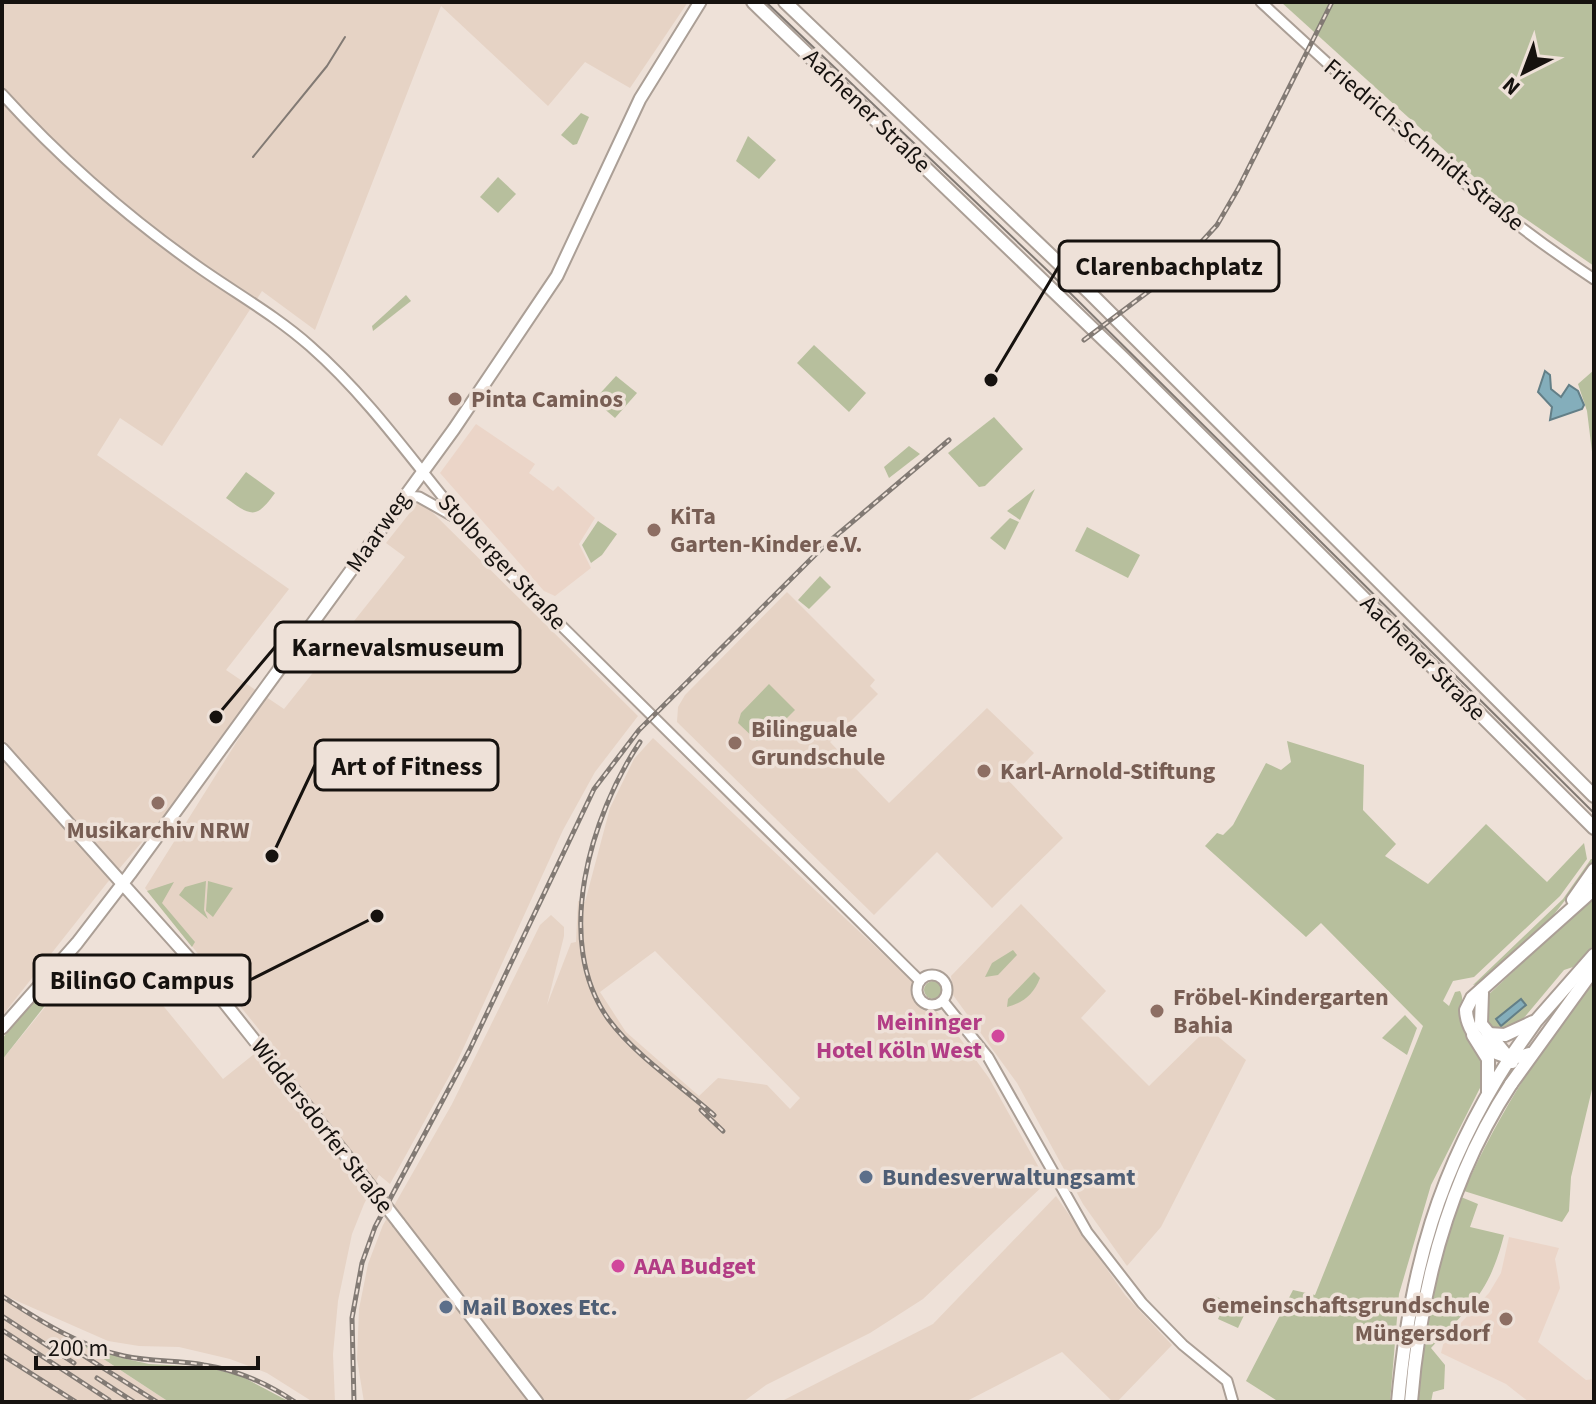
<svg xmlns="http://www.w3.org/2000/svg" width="1596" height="1404" viewBox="0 0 1596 1404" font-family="'Source Sans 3',sans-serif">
<rect width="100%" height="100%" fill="#eee1d8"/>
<g fill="#e6d3c5" fill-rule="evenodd">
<path d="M2 2H688L630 88 585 62 548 106 441 6 315 330 262 291 162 446 120 418 97 455 289 589 226 670 284 709 405 557 386 543 420 500 638 716 595 772 563 830 457 1062 390 1184 379 1175 364 1204 352 1234 338 1301 333 1354 335 1402H313L267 1373 230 1359 179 1347 139 1346 108 1341 8 1297 169 1402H2V1060L73 973 90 985 102 970 117 981 134 970 223 1079 269 1042 145 888 261 703 107 883 2 1016Z"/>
<path d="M787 592 875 680 870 686 878 694 830 742 889 803 987 708 1034 753 1008 780 1063 838 992 908 937 852 874 915 677 722 678 707 685 695Z"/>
<path d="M653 738 913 982 916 1002 923 1010 937 1012 951 1026 989 1078 1047 1182 923 1299 870 1333 766 1385 743 1402H364L357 1359 359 1309 368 1264 383 1225 452 1104 540 925 551 915 564 927V936L547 1005 571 943 576 942 578 901 585 902 610 808 634 759ZM655 951 800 1098 790 1109 767 1085 718 1078 699 1096 626 1032 600 992Z"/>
<path d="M1021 904 1106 991 1081 1018 1149 1086 1208 1028 1246 1060 1161 1227 1127 1266 1083 1204 1017 1083 953 995 951 976Z"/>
<path d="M1056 1196 1125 1295 1172 1345 1117 1402H1113L1062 1352 965 1402H780L933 1324Z"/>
</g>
<g fill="#ebd5c8">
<path d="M476 424 535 464 529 473 553 491 558 486 595 518 579 544 591 568 555 596 544 591 440 473Z"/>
<path d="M1509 1237 1559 1248 1555 1259 1560 1288 1538 1342 1586 1380 1594 1379V1402H1529L1506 1384 1441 1353 1444 1341 1489 1293 1501 1273Z"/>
</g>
<g fill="#b7bf9d">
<path d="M1281 2H1594V266L1504 204Z"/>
<path d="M581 113 589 117 577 144 573 145 561 135Z"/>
<path d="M748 136 776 160 759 179 736 161Z"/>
<path d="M498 177 516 194 498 213 480 197Z"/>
<path d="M406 295 411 301 373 331 372 326Z"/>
<path d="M814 345 866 393 849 412 797 363Z"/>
<path d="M1594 370V468L1587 411 1578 384Z"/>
<path d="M616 376 637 393 615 418 594 400Z"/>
<path d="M994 417 1023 449 985 486 979 487 948 453Z"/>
<path d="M909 446 920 454 889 478 884 467Z"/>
<path d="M246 472 275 493C256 519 252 517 226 498Z"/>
<path d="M1035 489 1020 520 1007 511Z"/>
<path d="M1010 518 1019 522 1005 550 990 538Z"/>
<path d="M598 521 617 534 602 555 591 563 582 545Z"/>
<path d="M1087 527 1140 555 1128 578 1075 551Z"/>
<path d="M820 576 831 587 809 609 798 600Z"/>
<path d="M769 684 795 710 767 738 763 735 757 741 738 723 741 713Z"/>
<path d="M1287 741 1364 765 1363 810 1396 844 1385 856 1428 884 1486 824 1547 882 1584 843 1587 859 1560 896 1474 977 1453 981 1443 1001 1449 1006 1455 992 1460 991C1466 1002 1458 1016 1463 1029 1472 1052 1485 1054 1483 1082L1431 1185 1399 1294 1390 1402H1279L1246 1381 1293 1290 1315 1295 1423 1026 1321 923 1306 937 1205 846 1217 833 1223 835 1233 825 1266 763 1281 770 1291 762Z"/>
<path d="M1591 859H1594L1592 866 1548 922 1478 984 1473 985 1563 899Z"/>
<path d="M206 881 204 910 208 919 179 895 185 887Z"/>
<path d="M208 881 233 888 213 917 206 911Z"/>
<path d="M174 882 162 903 195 942 192 947 147 891Z"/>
<path d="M1594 896V945L1573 967 1564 970 1517 1026 1510 1030H1491L1483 1019 1486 997Z"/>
<path d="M1013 950 1017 955 998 975 985 977 992 963Z"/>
<path d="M1034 972 1040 978C1034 994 1023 1003 1007 1007L1008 999Z"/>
<path d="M1594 978V1081L1571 1177 1569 1211 1562 1222 1464 1191C1498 1113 1543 1046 1594 978Z"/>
<circle cx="933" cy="990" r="9"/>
<path d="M41 999 47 1003 2 1060V1039L31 1002Z"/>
<path d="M1405 1015 1417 1028 1407 1055 1382 1038Z"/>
<path d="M1461 1197 1478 1204 1470 1227 1504 1235C1489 1294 1471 1305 1431 1348L1445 1365 1444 1389 1433 1392 1431 1402H1416C1421 1339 1431 1253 1461 1197Z"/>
<path d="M1213 1295 1246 1311 1238 1328 1218 1319 1223 1308 1210 1301Z"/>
<path d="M73 1339 122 1358 149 1364 206 1367 241 1376 290 1402H169Z"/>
</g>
<g fill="#84aebb" stroke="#637f87" stroke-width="2">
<path d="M1545 371 1550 375 1551 389 1561 397 1569 385 1578 391 1584 405 1582 409 1550 420 1552 407 1538 392Z"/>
<path d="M1521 999 1526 1005 1501 1026 1496 1019Z"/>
</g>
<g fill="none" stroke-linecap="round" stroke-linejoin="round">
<g stroke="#ab9f96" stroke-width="13">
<g id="tertiary">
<path d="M1261 2C1367 100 1473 199 1594 279"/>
<path d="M2 94C61 159 125 215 197 266 235 293 275 315 310 346 384 411 437 498 505 570L920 981"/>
<path d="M403 496 419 497 451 515"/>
<circle cx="932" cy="990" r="15"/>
<path d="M943 1001 988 1057 1087 1232 1142 1303 1183 1345 1227 1381 1233 1402"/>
</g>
</g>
<g stroke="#ab9f96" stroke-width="15">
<g id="secondary">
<path d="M2 749 189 958 375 1192"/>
<path d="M2 1028 77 943 130 874 454 429 557 276 640 99 700 2"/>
<path d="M399 1223 537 1402"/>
</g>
</g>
<g stroke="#ab9f96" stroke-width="16">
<g id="primary">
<path d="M753 2 1123 358 1594 828"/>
<path d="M785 2 1091 294 1594 796"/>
<path d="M1573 900 1594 870"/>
<path d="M1482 993 1481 1024 1512 1062"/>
<path d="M1488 1034 1505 1035 1533 1022"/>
<path d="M1529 1054C1501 1066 1467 1040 1466 1010L1472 998 1594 889"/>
<path d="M1510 1058 1536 1021 1594 955"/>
<path d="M1511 1084 1594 969"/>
</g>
</g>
<g stroke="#ab9f96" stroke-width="16">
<g id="trunk">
<path d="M1473 1035 1488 1059V1092"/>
<path d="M1398 1402C1410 1270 1438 1170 1510 1058"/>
<path d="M1411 1402C1420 1289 1448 1180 1511 1084"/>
</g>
</g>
<use href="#tertiary" stroke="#fff" stroke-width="9"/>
<use href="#secondary" stroke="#fff" stroke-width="11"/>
<use href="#primary" stroke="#fff" stroke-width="12"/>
<use href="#trunk" stroke="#fff" stroke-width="12"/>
<g stroke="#827a74" stroke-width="2">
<path d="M766 2 1049 272 1594 813"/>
<path d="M253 157 327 66 345 37"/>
</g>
<g stroke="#827a74" stroke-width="5">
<g id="rail">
<path d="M1084 340 1173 273 1217 225 1238 189 1332 2"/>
<path d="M640 742C591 815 552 942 609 1020 636 1056 680 1085 714 1115"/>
<path d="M701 1110 723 1131"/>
<path d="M2 1296C40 1321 79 1346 124 1356 151 1362 177 1360 204 1365 237 1370 267 1383 295 1402"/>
<path d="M2 1316 74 1363"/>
<path d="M2 1330 109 1400"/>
<path d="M62 1342 157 1402"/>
<path d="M2 1355 76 1402"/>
<path d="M97 1378 134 1402"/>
<path d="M354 1402 352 1318 362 1263 375 1227 469 1051 594 789 639 730 824 546 949 440"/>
</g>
</g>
<use href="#rail" stroke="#eee1d8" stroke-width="2" stroke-dasharray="6" stroke-linecap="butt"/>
<g stroke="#ab9f96" stroke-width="15" stroke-linecap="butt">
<path id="secondary-bridge" d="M375 1192 399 1223"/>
</g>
<use href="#secondary-bridge" stroke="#fff" stroke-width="11"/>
</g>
<g fill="#8d6e63" stroke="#eee1d8" stroke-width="3">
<circle cx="455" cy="399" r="8"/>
<circle cx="654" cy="530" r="8"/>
<circle cx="735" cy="743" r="8"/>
<circle cx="984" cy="771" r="8"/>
<circle cx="158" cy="803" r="8"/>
<circle cx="1157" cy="1011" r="8"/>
<circle cx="1506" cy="1319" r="8"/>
</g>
<g fill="#d1479c" stroke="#eee1d8" stroke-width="3">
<circle cx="998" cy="1036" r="8"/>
<circle cx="618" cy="1266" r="8"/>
</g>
<g fill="#5c6f8a" stroke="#eee1d8" stroke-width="3">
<circle cx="866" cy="1177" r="8"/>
<circle cx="446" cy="1307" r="8"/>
</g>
<g text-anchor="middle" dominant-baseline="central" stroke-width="7" stroke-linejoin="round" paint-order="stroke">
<g font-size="24" fill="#16120f" stroke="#eee1d8">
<text transform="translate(867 111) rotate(44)">Aachener Straße</text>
<text transform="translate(1424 145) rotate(40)">Friedrich-Schmidt-Straße</text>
<text transform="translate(378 532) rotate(-55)">Maarweg</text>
<text transform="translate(502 562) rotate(47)">Stolberger Straße</text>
<text transform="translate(1423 658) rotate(45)">Aachener Straße</text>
<text transform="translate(322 1126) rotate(52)">Widdersdorfer Straße</text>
</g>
<g font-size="24" font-weight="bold" fill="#785e54" stroke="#eee1d8" text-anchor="start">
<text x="471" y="399">Pinta Caminos</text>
<text x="670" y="516">KiTa<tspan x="670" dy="28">Garten-Kinder e.V.</tspan></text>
<text x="751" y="729">Bilinguale<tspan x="751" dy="28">Grundschule</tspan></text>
<text x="1000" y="771">Karl-Arnold-Stiftung</text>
<text x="158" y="830" text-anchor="middle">Musikarchiv NRW</text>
<text x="1173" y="997">Fröbel-Kindergarten<tspan x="1173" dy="28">Bahia</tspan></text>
<text x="1490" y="1305" text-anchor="end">Gemeinschaftsgrundschule<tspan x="1490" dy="28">Müngersdorf</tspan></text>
</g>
<g font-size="24" font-weight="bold" fill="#b23c85" stroke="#eee1d8" text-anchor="end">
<text x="982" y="1022">Meininger<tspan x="982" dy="28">Hotel Köln West</tspan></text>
<text x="634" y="1266" text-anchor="start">AAA Budget</text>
</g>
<g font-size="24" font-weight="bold" fill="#4e5e75" stroke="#eee1d8" text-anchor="start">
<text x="882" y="1177">Bundesverwaltungsamt</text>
<text x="462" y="1307">Mail Boxes Etc.</text>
</g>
</g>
<path fill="none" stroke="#16120f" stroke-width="3" d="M991 380L1059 266M216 717L275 647M272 856L315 765M377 916L250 980"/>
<g fill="#16120f" stroke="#eee1d8" stroke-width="3">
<circle cx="991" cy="380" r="8"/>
<circle cx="216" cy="717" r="8"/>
<circle cx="272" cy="856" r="8"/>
<circle cx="377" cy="916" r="8"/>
</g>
<g fill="#eee1d8" stroke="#16120f" stroke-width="3">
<rect x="1059" y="241" width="220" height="50" rx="8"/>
<rect x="275" y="622" width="245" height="50" rx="8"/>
<rect x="315" y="740" width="183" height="50" rx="8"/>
<rect x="34" y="955" width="216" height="50" rx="8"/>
</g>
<g font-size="26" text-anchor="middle" font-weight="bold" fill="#16120f">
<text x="1169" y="275">Clarenbachplatz</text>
<text x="398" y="656">Karnevalsmuseum</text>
<text x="407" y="775">Art of Fitness</text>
<text x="142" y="989">BilinGO Campus</text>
</g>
<rect width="1596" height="1404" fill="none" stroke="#16120f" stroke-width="8"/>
<g transform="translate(1524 72) rotate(222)" stroke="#eee1d8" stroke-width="6" paint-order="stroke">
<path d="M0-6L14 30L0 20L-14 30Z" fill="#16120f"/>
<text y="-12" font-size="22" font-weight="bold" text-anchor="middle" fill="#16120f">N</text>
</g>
<path d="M36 1356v12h222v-12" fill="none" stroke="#16120f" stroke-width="4"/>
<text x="48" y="1356" font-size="24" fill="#16120f" stroke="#eee1d8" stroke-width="6" paint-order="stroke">200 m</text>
</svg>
